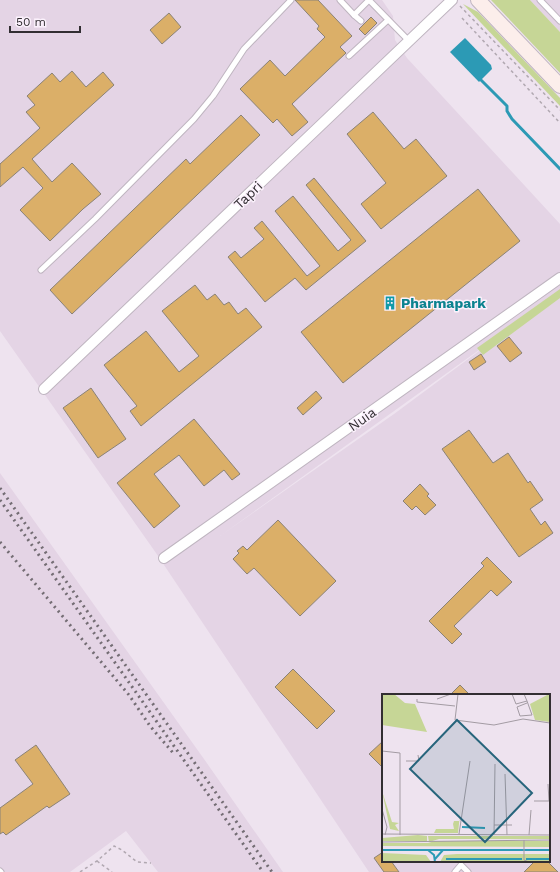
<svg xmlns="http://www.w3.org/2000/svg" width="560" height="872" viewBox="0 0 560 872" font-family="'Work Sans',sans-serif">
<rect width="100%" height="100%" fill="#eee3ef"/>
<g fill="#e4d4e5" fill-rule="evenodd">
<path d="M0 0H382L393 16 395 40 407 58 560 224V872H369L156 553 0 331ZM525 317 394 414 220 536ZM383 695H549V861H383Z"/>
<path d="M530 0H560V32Z"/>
<path d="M0 473 204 759 283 872H158L126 831 70 872H0Z"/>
</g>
<g fill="#c6d696">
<path d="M491 0H530L560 32V73Z"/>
<path d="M463 4 478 12 560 98V106Z"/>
<path d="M560 289V298L483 355 477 348Z"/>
</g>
<path fill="#2c9ab5" d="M465 38 491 65 492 69 479 82 450 52Z"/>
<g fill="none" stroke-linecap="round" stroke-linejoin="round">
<path stroke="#2c9ab5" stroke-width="3" d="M481 80 507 106V111L512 119 560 169"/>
</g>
<g fill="#dbaf68" stroke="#8a8277">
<path d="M295 0H318L352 36 340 47 346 53 292 104 308 122 292 136 277 119 273 123 240 89 270 60 285 76 325 37 317 29 319 26Z"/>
<path d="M169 13 181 27 162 44 150 30Z"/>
<path d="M371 17 377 23 365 35 359 29Z"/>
<path d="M72 71 86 87 103 72 114 85 32 159 52 182 72 163 101 194 83 209 50 241 20 210 43 188 23 167 0 187V164L40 128 26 112 35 105 27 96 52 73 60 82Z"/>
<path d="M373 112 404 149 416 139 447 176 381 229 361 204 386 183 347 134Z"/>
<path d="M241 115 260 135 72 314 50 290 186 159 190 164Z"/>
<path d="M314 178 366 241 306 290 295 278 265 302 228 257 235 251 241 258 264 239 254 228 262 221 307 276 320 266 275 211 293 196 338 251 351 240 306 185Z"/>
<path d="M478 189 520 241 343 383 301 332Z"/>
<path d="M195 285 207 300 215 294 224 305 229 302 238 314 246 308 262 327 141 426 130 411 137 406 104 365 146 331 179 372 199 356 162 311Z"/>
<path d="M509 337 522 353 510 362 497 346Z"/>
<path d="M481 354 486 362 474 370 469 362Z"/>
<path d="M91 388 126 439 98 458 63 408Z"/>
<path d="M316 391 322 398 303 415 297 408Z"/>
<path d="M194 419 240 474 232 480 224 470 204 486 179 455 154 474 180 506 154 528 117 483Z"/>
<path d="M469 430 493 463 508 453 528 483 530 481 543 500 530 509 541 525 545 521 553 533 519 557 442 449Z"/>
<path d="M420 484 429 494 427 496 436 505 425 515 416 506 412 510 403 501Z"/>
<path d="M278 520 336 581 300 616 254 568 247 574 233 559 239 553 237 551 243 546 247 550Z"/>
<path d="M487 557 512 582 497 596 491 590 454 626 462 634 452 644 429 621 484 566 481 563Z"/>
<path d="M293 669 335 711 317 729 275 687Z"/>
<path d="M460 685 470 695H450Z"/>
<path d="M383 741V768L369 754Z"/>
<path d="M36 745 70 794 49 808 47 806 6 835 3 832 0 834V808L33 784 15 760Z"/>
<path d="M383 852V861H391L399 872H384L374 858Z"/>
<path d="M535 861H547L558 872H524Z"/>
</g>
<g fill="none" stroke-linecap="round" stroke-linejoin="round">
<g stroke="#bfb5c0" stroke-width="7">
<g id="lane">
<path d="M340 0 354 15 369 0"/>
<path d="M369 0 409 41"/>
<path d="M540 0 560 21"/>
<path d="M354 15 361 21"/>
<path d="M349 56 388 20"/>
<path d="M41 270 95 219 194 119 213 96 244 49 291 0"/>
<path d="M0 871 1 872"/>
<path d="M455 872 461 865 468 872"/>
</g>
</g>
<g stroke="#bfb5c0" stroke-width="12">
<g id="street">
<path d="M44 389 452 0"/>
<path d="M164 558 560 278"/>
</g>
</g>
<g stroke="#bfb5c0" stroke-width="16">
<path id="secondary" d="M478 0 560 86"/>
</g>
<g stroke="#b1a8b1" stroke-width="1.5" stroke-dasharray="3 3" stroke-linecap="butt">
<path d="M460 6 560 110"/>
<path d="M462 18 560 123"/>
<path d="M97 861 112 872"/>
<path d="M80 872 97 861 114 846 122 850 137 862 151 863"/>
</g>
<use href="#lane" stroke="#fff" stroke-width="5"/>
<use href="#street" stroke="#fff" stroke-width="10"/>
<use href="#secondary" stroke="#fceeeb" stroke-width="14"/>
<g stroke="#746d74" stroke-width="3" stroke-dasharray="2 4" stroke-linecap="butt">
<path d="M0 488 272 872"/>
<path d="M0 500 263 872"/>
<path d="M0 542 129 695 150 726 174 754"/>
</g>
</g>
<defs>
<g id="building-bare" transform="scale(1.08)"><path d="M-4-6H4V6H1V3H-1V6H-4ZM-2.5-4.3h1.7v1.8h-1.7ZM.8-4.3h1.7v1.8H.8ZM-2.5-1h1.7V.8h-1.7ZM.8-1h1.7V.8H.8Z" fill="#0f9aa8" stroke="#fbf1fc" stroke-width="2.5" paint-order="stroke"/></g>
</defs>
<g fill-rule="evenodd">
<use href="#building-bare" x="390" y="303"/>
</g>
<g text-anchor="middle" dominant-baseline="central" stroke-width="3" stroke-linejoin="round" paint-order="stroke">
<g font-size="14" fill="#322e32" stroke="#fbf1fc">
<text transform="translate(248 195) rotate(-44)">Tapri</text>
<text transform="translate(362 419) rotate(-35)">Nuia</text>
</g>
<g font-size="14" font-weight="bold" fill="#0d838f" stroke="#fbf1fc" text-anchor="start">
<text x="401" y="303">Pharmapark</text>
</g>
</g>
<g transform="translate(382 694)">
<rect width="168" height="168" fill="#eee3ef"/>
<path d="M0 0H12L23 9 33 10 45 38 0 31ZM167 0H168V28L153 26 148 10ZM0 97 10 128 17 129 13 131 17 137 8 135ZM79 111 76 139H52L54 135H72L71 130 72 127H77ZM36 141 45 142V147H0V144ZM46 142H168V145H57L47 148ZM53 147H168V153L0 152V149H46ZM0 159 44 161 49 168H0ZM75 160H168V168H58L62 161Z" fill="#c6d696"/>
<path fill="none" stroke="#2c9ab5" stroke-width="2" d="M80 133 103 134M0 156H168M46 156 52 161 53 168M53 165 61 156M64 165H140M144 165H168"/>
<path fill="none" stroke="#a39ba3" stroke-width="1" d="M76 0 73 26 112 31 141 25 168 29M130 0 134 10 145 7M142 0 145 7 150 21 138 22 135 13 145 9M35 5V8L73 12M55 5 69 0M0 57 18 59V141M24 67H37L36 61M123 80 125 141M152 107H167L166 90M0 115 5 133 3 141M112 131H130M0 140 168 141M77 140 88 67M112 141 113 70M147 141 149 116M142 146V166L147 168M0 148 168 146"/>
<path fill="#27657c" fill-opacity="0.15" stroke="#27657c" stroke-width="2" d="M75 26 150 99 103 148 28 75Z"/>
<rect width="168" height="168" fill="none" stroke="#322e32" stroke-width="2"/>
</g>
<path d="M10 26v6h70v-6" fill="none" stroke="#322e32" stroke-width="2"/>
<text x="16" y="26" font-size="12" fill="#322e32" stroke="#fbf1fc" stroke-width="3" paint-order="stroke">50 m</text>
</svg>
